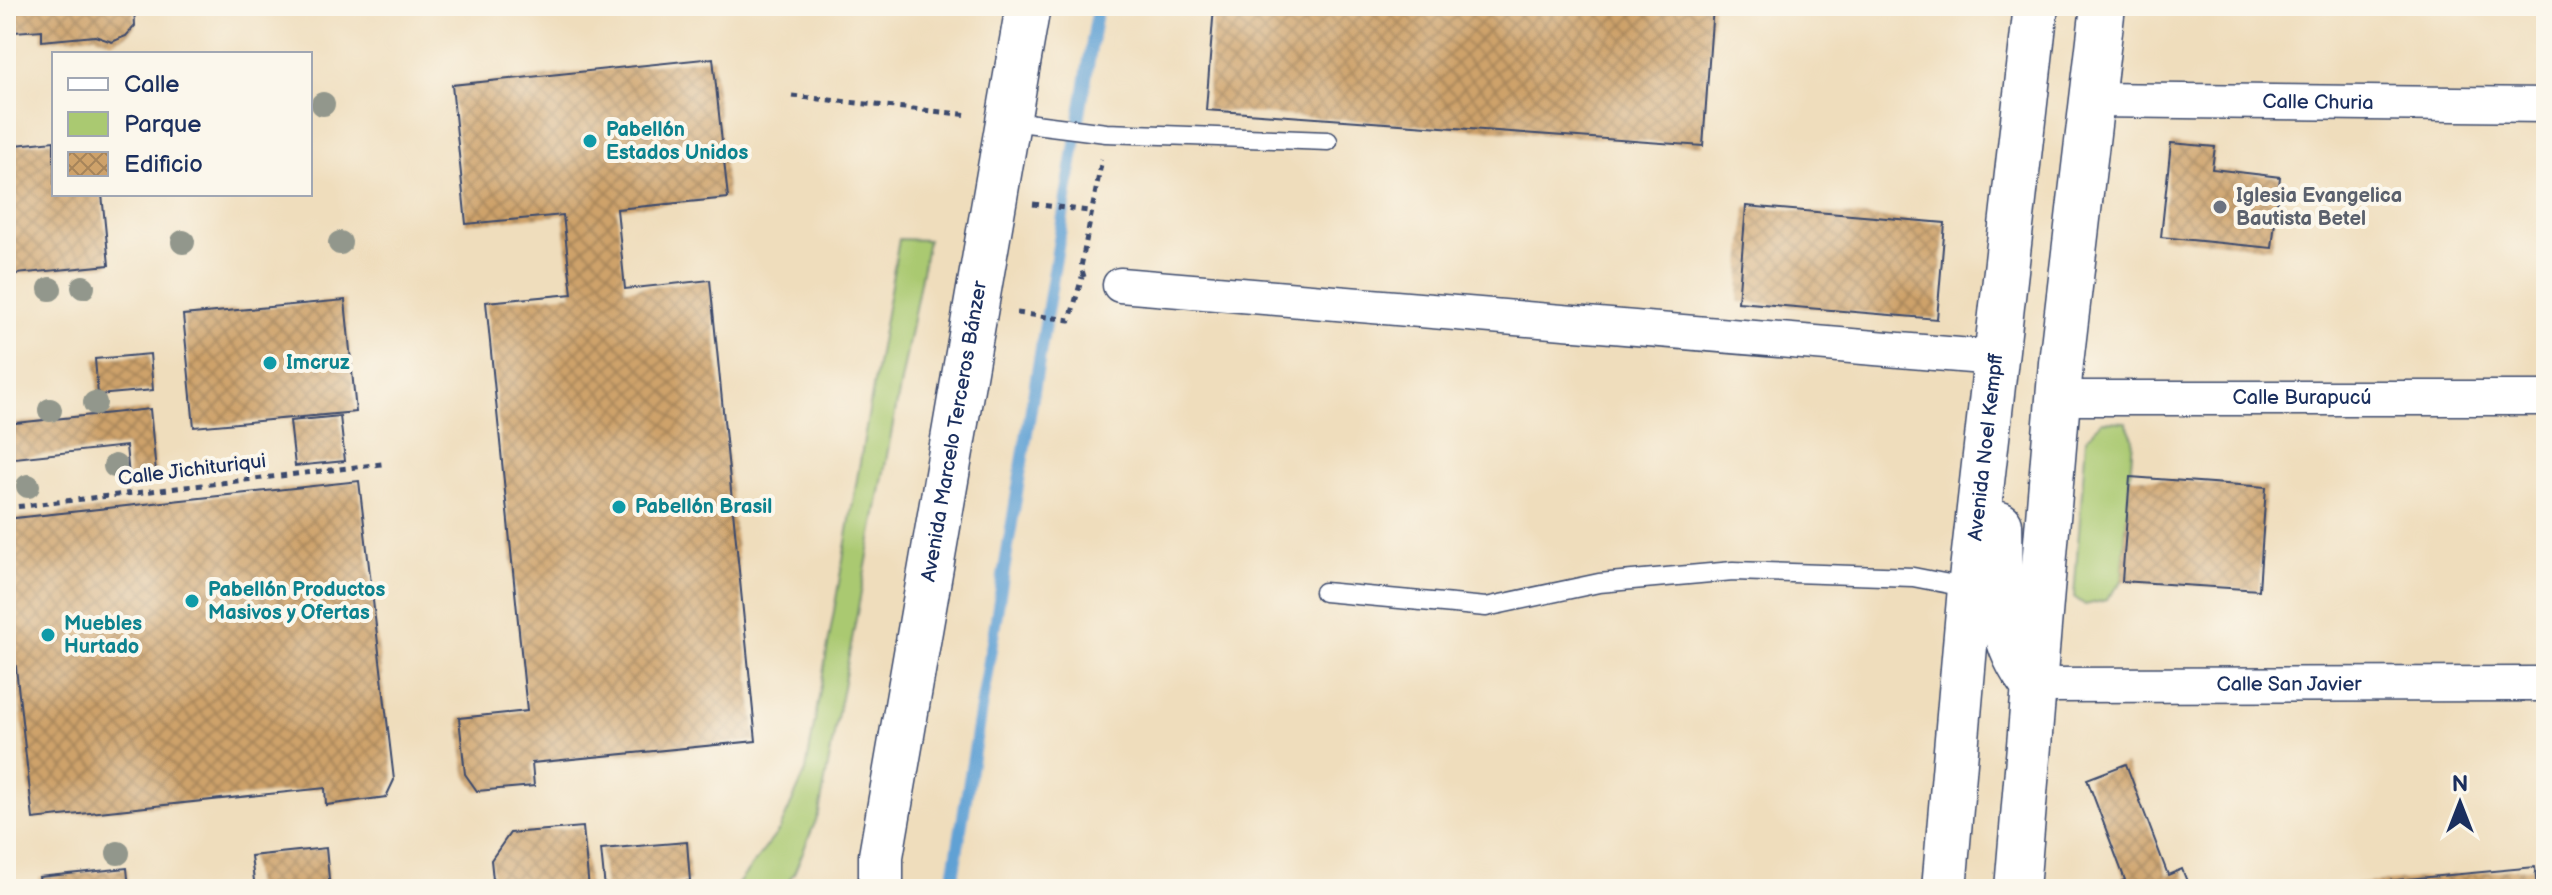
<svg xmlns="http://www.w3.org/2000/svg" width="2552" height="895" viewBox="0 0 2552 895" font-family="'Balsamiq Sans',sans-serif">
<defs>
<pattern id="building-cross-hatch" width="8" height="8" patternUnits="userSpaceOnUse" patternTransform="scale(2)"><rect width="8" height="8" fill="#cea26a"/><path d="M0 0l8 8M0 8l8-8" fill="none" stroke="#a6845a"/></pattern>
</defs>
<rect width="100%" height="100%" fill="#fbf7ec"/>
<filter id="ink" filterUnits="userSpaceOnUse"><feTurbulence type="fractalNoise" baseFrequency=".0125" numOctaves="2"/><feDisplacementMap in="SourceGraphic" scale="16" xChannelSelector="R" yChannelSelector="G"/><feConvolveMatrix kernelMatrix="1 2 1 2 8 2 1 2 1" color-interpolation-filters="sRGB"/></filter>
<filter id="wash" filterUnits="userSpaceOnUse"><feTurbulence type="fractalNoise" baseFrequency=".006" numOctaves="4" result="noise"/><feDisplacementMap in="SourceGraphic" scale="32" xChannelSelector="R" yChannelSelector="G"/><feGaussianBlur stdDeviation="1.8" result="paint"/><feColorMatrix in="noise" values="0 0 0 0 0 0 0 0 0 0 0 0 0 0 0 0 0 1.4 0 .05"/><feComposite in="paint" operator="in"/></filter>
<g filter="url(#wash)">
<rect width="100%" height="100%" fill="#efddbc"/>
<g fill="#aac971" stroke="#627c68" stroke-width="2">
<path d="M899 239 928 240 819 813 795 871 783 889H734L780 829 806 771Z"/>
<path d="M2102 421 2126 422 2133 438 2122 581 2106 600 2085 605 2074 597 2086 439Z"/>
</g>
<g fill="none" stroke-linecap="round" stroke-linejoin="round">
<path stroke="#61a1d4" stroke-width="12" d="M951 889 1098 6"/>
</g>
<g id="blocks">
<g fill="url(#building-cross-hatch)">
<path d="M12 6H134L135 26 126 36 112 42 95 36 42 41V30L14 32Z"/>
<path d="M1214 6H1713L1703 146 1206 110Z"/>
<path d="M713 58 728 198 617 209 625 289 710 280 756 741 532 763 534 786 477 791 465 774 459 718 527 711 486 302 572 294 563 215 466 224 452 85Z"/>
<path d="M54 141V194H102L109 265 6 275V146Z"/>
<path d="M2171 143 2215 147 2212 169 2280 177 2272 248 2161 237Z"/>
<path d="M1746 206 1945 223 1937 319 1738 302Z"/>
<path d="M345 300 356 412 194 427 183 315Z"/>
<path d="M150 354 153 390 98 395 95 359Z"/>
<path d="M150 409 156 472 129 476 126 446 6 459V424Z"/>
<path d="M340 416 345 461 295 466 290 421Z"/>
<path d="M2130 477 2266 487 2259 590 2122 581Z"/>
<path d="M359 481 394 780 386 797 326 805 325 788 33 819 6 579V519Z"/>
<path d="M2126 764 2168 875 2182 869 2190 889H2110L2109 886 2125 880 2087 779Z"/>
<path d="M583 827 589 889H494L491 860 510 833Z"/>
<path d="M687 842 690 881 605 889 601 849Z"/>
<path d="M326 848 330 889H255L251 856Z"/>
<path d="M2535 867 2537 889H2356L2355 884Z"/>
<path d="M127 868 129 889H41L39 877Z"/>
</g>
</g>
</g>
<g filter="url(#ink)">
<use href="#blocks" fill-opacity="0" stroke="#3b496c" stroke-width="2"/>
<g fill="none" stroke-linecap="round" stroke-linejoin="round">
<g stroke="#3b496c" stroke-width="21">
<g id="service">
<path d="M1011 121 1106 133 1328 141"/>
<path d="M1324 592 1486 607 1599 583 1733 571 1913 577 1970 588"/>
</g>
</g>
<g stroke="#3b496c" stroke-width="37">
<g id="minor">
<path id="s1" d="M2090 100 2546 105"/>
<path d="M1120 285 1995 358"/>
<path id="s2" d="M2060 398H2546"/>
<path id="s3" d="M2033 685 2546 684"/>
</g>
</g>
<g stroke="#3b496c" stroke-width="47">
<g id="tertiary">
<path id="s4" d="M881 889V856L1028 6"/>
</g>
</g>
<g stroke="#3b496c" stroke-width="47">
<g id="secondary">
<path d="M2000 524C2002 584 1993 636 2033 685"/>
<path id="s5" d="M1944 889 1970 588 2036 6"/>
<path d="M2017 889 2061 363 2103 6"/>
</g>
</g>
<g stroke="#3b496c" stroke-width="5" stroke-dasharray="6 6" stroke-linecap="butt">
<path d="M792 96 970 115"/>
<path d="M1033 204 1089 211"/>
<path d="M1084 277 1081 267 1102 159"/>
<path d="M1017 313 1070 320 1082 277"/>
<path d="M6 508 382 464"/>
</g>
<use href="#service" stroke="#fff" stroke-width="18"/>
<use href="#minor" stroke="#fff" stroke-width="34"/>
<use href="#tertiary" stroke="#fff" stroke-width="44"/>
<use href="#secondary" stroke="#fff" stroke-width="44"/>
</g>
<g fill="#92978c">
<circle cx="323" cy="104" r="12"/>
<circle cx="183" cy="242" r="12"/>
<circle cx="340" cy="243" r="12"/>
<circle cx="83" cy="287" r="12"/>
<circle cx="50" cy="289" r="12"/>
<circle cx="95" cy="403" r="12"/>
<circle cx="50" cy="410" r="12"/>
<circle cx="115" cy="466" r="12"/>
<circle cx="28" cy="486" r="12"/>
<circle cx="118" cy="853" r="12"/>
</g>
</g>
<g fill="#0f9aa8" stroke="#fbf7ec" stroke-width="3">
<circle cx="590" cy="141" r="8"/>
<circle cx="270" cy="363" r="8"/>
<circle cx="619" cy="507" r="8"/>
<circle cx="192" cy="601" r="8"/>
<circle cx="48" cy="635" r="8"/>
</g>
<circle fill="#6b7280" stroke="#fbf7ec" stroke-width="3" cx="2220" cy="207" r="8"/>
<g text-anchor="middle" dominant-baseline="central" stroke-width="8" stroke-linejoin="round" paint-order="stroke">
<g font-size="20" fill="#1b2f5e" stroke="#fbf7ec">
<text stroke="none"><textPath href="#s1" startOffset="228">Calle Churia</textPath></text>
<text stroke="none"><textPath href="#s2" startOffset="242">Calle Burapucú</textPath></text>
<text stroke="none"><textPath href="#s4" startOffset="464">Avenida Marcelo Terceros Bánzer</textPath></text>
<text stroke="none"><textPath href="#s5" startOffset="444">Avenida Noel Kempff</textPath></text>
<text transform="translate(192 470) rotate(-7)">Calle Jichituriqui</text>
<text stroke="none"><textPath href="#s3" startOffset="256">Calle San Javier</textPath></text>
</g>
<g font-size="20" font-weight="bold" fill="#0d838f" stroke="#fbf7ec" text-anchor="start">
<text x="606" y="130">Pabellón<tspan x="606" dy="23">Estados Unidos</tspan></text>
<text x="286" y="363">Imcruz</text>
<text x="635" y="507">Pabellón Brasil</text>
<text x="208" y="590">Pabellón Productos<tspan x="208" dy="23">Masivos y Ofertas</tspan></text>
<text x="64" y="624">Muebles<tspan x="64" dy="23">Hurtado</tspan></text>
</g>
<g font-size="20" font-weight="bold" fill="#5b616d" stroke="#fbf7ec" text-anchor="start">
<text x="2236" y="196">Iglesia Evangelica<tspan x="2236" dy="23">Bautista Betel</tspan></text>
</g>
</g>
<rect width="2552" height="895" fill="none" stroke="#fbf7ec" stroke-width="32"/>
<rect x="52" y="52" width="260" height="144" fill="#fbf7ec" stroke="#a1a7b3" stroke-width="2"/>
<rect x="68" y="78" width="40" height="12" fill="#ffffff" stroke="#a1a7b3" stroke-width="2"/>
<text x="124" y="92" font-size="24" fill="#1b2f5e">Calle</text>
<rect x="68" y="112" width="40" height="24" fill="#aac971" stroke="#a1a7b3" stroke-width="2"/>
<text x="124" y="132" font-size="24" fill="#1b2f5e">Parque</text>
<rect x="68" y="152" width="40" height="24" fill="url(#building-cross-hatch)" stroke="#a1a7b3" stroke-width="2"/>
<text x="124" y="172" font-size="24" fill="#1b2f5e">Edificio</text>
<g transform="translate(2460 803)" stroke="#fbf7ec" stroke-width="6" paint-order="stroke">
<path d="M0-6L14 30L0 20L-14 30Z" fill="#1b2f5e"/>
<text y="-12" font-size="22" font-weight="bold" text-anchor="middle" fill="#1b2f5e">N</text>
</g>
</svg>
